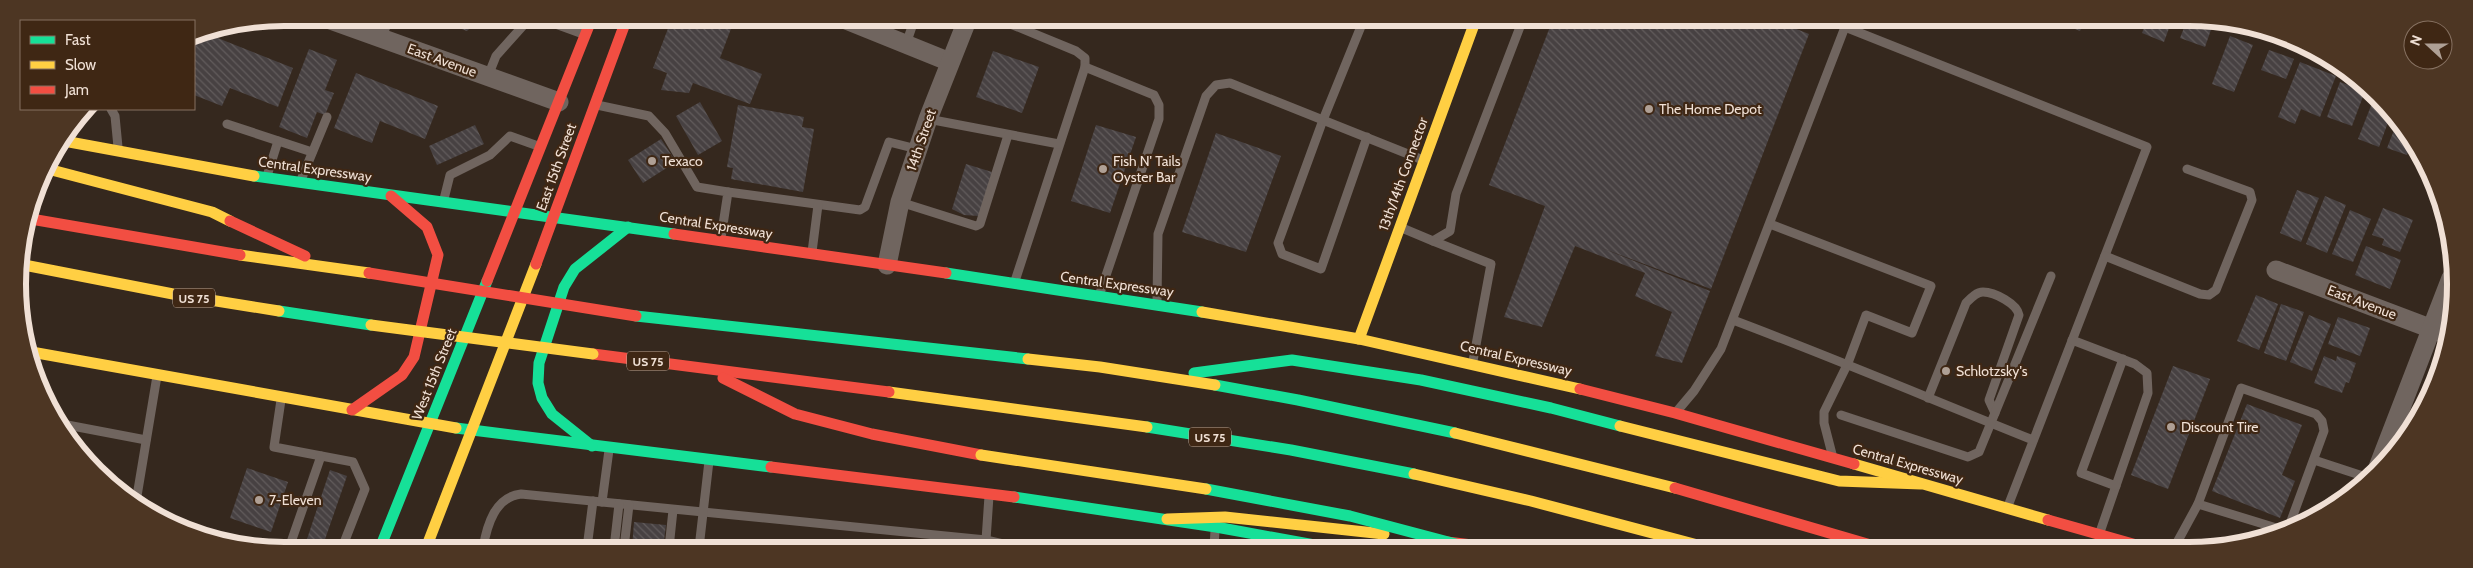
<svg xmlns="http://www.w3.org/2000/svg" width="2473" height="568" viewBox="0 0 2473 568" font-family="Cabin,sans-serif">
<defs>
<pattern id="building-back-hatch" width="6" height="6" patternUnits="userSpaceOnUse" patternTransform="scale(1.25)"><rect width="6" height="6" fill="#474142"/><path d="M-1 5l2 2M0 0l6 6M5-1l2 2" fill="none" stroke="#625c5c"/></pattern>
</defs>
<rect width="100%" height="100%" fill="#35281e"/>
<g fill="url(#building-back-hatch)">
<path d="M431 18H481L467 31Z"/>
<path d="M672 18H735L720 58 762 74 750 104 693 83 689 93 661 90 667 73 653 68Z"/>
<path d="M1553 19H1788L1786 25 1809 34 1711 289 1599 247 1710 291 1682 363 1655 356 1672 312 1635 296 1645 273 1575 246 1542 327 1504 317 1545 206 1489 185Z"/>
<path d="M2061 20H2085L2080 31 2060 23Z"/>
<path d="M2147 20H2172L2164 42 2142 33Z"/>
<path d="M2187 20H2202L2213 24 2205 47 2180 38Z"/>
<path d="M205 33 293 68 278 107 230 88 222 106 194 95V40L195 41 198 35Z"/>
<path d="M2230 36 2253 45 2234 92 2212 84Z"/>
<path d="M309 49 337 60 325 90 334 93 325 115 317 112 307 138 279 127Z"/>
<path d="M2269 50 2294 59 2286 79 2261 70Z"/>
<path d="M993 51 1039 67 1022 113 976 97Z"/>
<path d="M2300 62 2336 76 2320 117 2301 109 2295 124 2278 117Z"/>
<path d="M356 73 438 106 425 139 380 121 372 143 334 128Z"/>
<path d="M2340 82 2365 91 2352 126 2327 117Z"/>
<path d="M2374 98 2391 114 2379 147 2358 139Z"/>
<path d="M700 102 722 141 698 155 676 116Z"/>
<path d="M738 105 804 117 802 127 814 129 803 192 731 179 733 168 727 167Z"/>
<path d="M2398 120 2411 144 2407 155 2387 148Z"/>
<path d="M475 125 484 144 437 165 429 146Z"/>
<path d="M1096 125 1136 137 1110 213 1071 201Z"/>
<path d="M1216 133 1281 156 1246 252 1182 232Z"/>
<path d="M661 139 676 162 643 183 628 160Z"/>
<path d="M966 164 992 172 979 216 964 215 952 209Z"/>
<path d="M2297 190 2319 198 2301 242 2280 233Z"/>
<path d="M2325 196 2346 205 2327 253 2306 244Z"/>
<path d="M2383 208 2413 220 2400 252 2382 245 2384 239 2372 235Z"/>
<path d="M2350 210 2371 219 2353 262 2332 254Z"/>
<path d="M2366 246 2401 260 2390 289 2355 275Z"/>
<path d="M2256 295 2278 304 2259 350 2237 341Z"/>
<path d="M2281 304 2304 312 2286 361 2264 353Z"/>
<path d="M2309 315 2331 324 2312 371 2290 362Z"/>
<path d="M2338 317 2370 328 2360 356 2328 344Z"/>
<path d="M2324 356 2336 361 2337 356 2356 363 2349 383 2346 382 2342 393 2314 383Z"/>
<path d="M2173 366 2210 379 2168 489 2131 475Z"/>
<path d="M2247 404 2302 425 2282 475 2295 481 2280 518 2212 491Z"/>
<path d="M247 468 288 482 271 532 230 518Z"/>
<path d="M330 470 347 476 322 548 306 542Z"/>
<path d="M634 522 666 525 663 548H632Z"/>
</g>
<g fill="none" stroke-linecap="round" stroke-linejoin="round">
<g stroke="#70655f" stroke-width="9">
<path d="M539 18 583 34"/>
<path d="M996 18 1076 51 1085 58V67L1015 281"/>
<path d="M1364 19 1323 120 1278 243 1282 254 1321 269 1367 137"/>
<path d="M1432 19H1433"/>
<path d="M1842 19 1845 27 2147 147 2008 506"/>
<path d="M381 38 390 18"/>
<path d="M906 44 915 18"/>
<path d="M1085 67 1154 95 1159 105V119L1100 293"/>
<path d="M488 76 496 56 530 18"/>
<path d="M597 105 649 116 665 133 697 187 728 192 721 238"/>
<path d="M111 109 115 116 118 147"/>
<path d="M928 119 1059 144"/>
<path d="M227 124 312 152"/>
<path d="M267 176 278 141"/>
<path d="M301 180 327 117"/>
<path d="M728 192 860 210 865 207 889 142 917 149"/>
<path d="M444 199 450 175 490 155 510 136 538 146"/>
<path d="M900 202 976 226 980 224 1008 135"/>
<path d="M1770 224 1931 286 1912 333 1866 315 1848 363 1824 412V423L1832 454"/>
<path d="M1402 228 1433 241 1450 231 1456 194 1523 19"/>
<path d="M1433 241 1491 264 1473 361"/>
<path d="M812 252 818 205"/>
<path d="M2105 256 2200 294 2209 295 2216 290 2252 200 2250 192 2187 169"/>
<path d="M1157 301 1158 234 1206 96 1216 85 1230 83 1423 160"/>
<path d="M1733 320C1834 358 1933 400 2033 440"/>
<path d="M2072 340 2135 364 2147 373 2148 393 2100 532"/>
<path d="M1928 398 1966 303C1970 299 1976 292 1983 292 1995 292 2017 304 2019 315L1989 400 1995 413"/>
<path d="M281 400 274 447 353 462 365 489 342 548"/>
<path d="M1678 410 1694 391 1721 349 1845 27"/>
<path d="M1841 415 1968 457 1979 452 2051 276"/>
<path d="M62 424 146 440"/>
<path d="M2314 460 2369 478"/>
<path d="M2116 486 2081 473 2123 359"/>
<path d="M989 496 986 540 1021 548"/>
<path d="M136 502 157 376"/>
<path d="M602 502 609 450"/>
<path d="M2198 504 2283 530"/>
<path d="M289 548 321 456"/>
<path d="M483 548C487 525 495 497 521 494L986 540"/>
<path d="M587 548 593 501"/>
<path d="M614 548 619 504"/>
<path d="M624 548 629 505"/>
<path d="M669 548 673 510"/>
<path d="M699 548 709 461"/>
<path d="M1214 548 1215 530"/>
<path d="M2174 548 2198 504 2241 388 2316 414 2322 421 2324 431 2288 529"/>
</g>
<g stroke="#70655f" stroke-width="19">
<path d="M325 18 559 102"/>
<path d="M841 18 950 62"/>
<path d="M887 265 900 202 928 119 968 18"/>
<path d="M2276 270 2448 335"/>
<path d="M2375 475 2451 278"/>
</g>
<g stroke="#16e098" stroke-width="11">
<path d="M254 176 674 234"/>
<path d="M946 273 1202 312"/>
<path d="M279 311 371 325"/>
<path d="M636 316 1028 359"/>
<path d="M1194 373 1292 360 1421 380 1551 408 1620 426"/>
<path d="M1215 385 1298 400 1455 433"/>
<path d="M1147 427 1291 450 1414 474"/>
<path d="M456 428 771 467"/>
<path d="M592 446 552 414 542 398 538 383 539 363 564 287 575 269 628 227"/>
<path d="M1014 497 1216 527 1331 548"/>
<path d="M380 548 487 281"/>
</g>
<g stroke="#ffcf43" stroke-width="11">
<path d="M64 141 254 176"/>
<path d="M44 168 212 212 230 221"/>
<path d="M240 255 369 273"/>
<path d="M19 264 173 294 279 311"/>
<path d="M1202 312 1359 339 1580 389"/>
<path d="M1359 339 1476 19"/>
<path d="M26 351 456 428"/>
<path d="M1028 359 1100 367 1215 385"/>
<path d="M889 392 1147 427"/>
<path d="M1620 426 1839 481 1921 484"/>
<path d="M1455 433 1675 488"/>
<path d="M1854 464 2048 520"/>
<path d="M1414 474 1531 501 1709 548"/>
<path d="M1167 519 1225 517 1384 534"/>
<path d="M426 548 536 264"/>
</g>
<g stroke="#f24e42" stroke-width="11">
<path d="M31 219 240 255"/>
<path d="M230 221 305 256"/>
<path d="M674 234 946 273"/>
<path d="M536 264 627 18"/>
<path d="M487 281 592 18"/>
<path d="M593 354 889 392"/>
<path d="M723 378 795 414 872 434 981 455"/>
<path d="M1580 389 1675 413 1854 464"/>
<path d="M352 410 402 375 414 357 438 255 427 227 391 196"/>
<path d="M771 467 1014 497"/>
<path d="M1675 488 1881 548"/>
<path d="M2048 520 2147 548"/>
<path d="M1447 542 1497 548"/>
</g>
<path stroke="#16e098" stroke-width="11" d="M1206 489 1350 516 1471 548"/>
<g stroke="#ffcf43" stroke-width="11">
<path d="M371 325 593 354"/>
<path d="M981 455 1206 489"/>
</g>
<path stroke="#f24e42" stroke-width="11" d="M369 273 636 316"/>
</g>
<g fill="#afa095" stroke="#3f2714" stroke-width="2">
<circle cx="1649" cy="109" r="5"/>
<circle cx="652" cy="161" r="5"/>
<circle cx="1103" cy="169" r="5"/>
<circle cx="1946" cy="371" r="5"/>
<circle cx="2171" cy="427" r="5"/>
<circle cx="259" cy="500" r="5"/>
</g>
<g text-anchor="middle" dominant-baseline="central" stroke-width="4.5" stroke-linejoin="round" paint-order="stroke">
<g fill="#3f2714" stroke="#bba89b" stroke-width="1">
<rect x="173" y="288.5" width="42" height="19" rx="4"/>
<rect x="627" y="351.5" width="42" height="19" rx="4"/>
<rect x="1189" y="427.5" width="42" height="19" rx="4"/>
</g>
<g font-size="12" font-weight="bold" fill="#f0e0d5">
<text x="194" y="298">US 75</text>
<text x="648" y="361">US 75</text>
<text x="1210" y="437">US 75</text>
</g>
<g font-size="14" fill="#f0e0d5" stroke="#3f2714">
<text transform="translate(442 60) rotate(20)">East Avenue</text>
<text transform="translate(921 140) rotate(-71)">14th Street</text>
<text transform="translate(556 167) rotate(-70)">East 15th Street</text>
<text transform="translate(315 169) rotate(8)">Central Expressway</text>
<text transform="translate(1403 174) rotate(-70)">13th/14th Connector</text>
<text transform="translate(716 225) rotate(9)">Central Expressway</text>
<text transform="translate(1117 284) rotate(8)">Central Expressway</text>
<text transform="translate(2362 302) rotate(21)">East Avenue</text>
<text transform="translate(1516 358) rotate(13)">Central Expressway</text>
<text transform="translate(434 374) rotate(-68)">West 15th Street</text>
<text transform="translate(1908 464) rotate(16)">Central Expressway</text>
</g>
<g font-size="14" fill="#f0e0d5" stroke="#3f2714" text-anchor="start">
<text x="1659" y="109">The Home Depot</text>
<text x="662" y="161">Texaco</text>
<text x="1113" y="161">Fish N' Tails<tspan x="1113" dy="16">Oyster Bar</tspan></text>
<text x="1956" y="371">Schlotzsky's</text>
<text x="2181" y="427">Discount Tire</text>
<text x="269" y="500">7-Eleven</text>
</g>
</g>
<path d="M0 0H2473V568H0ZM284 26H2189A258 258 0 0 1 2447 284V284A258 258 0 0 1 2189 542H284A258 258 0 0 1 26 284V284A258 258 0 0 1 284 26Z" fill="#4d3623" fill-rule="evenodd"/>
<path fill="none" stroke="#f0e0d5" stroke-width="6" d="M284 26H2189A258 258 0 0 1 2447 284V284A258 258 0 0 1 2189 542H284A258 258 0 0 1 26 284V284A258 258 0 0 1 284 26Z"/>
<rect x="20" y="20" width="175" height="90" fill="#3f2714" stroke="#867161"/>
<rect x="30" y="36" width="25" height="8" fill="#16e098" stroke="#867161"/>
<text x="65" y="45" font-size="15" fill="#f0e0d5">Fast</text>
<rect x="30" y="61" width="25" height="8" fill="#ffcf43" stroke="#867161"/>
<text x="65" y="70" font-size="15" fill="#f0e0d5">Slow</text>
<rect x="30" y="86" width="25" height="8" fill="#f24e42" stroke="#867161"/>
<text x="65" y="95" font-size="15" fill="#f0e0d5">Jam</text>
<g transform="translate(2428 45) rotate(291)"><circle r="24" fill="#3f2714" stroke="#867161"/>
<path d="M0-4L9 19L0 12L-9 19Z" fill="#afa095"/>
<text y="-8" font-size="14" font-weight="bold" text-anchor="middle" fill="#f0e0d5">N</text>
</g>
</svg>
